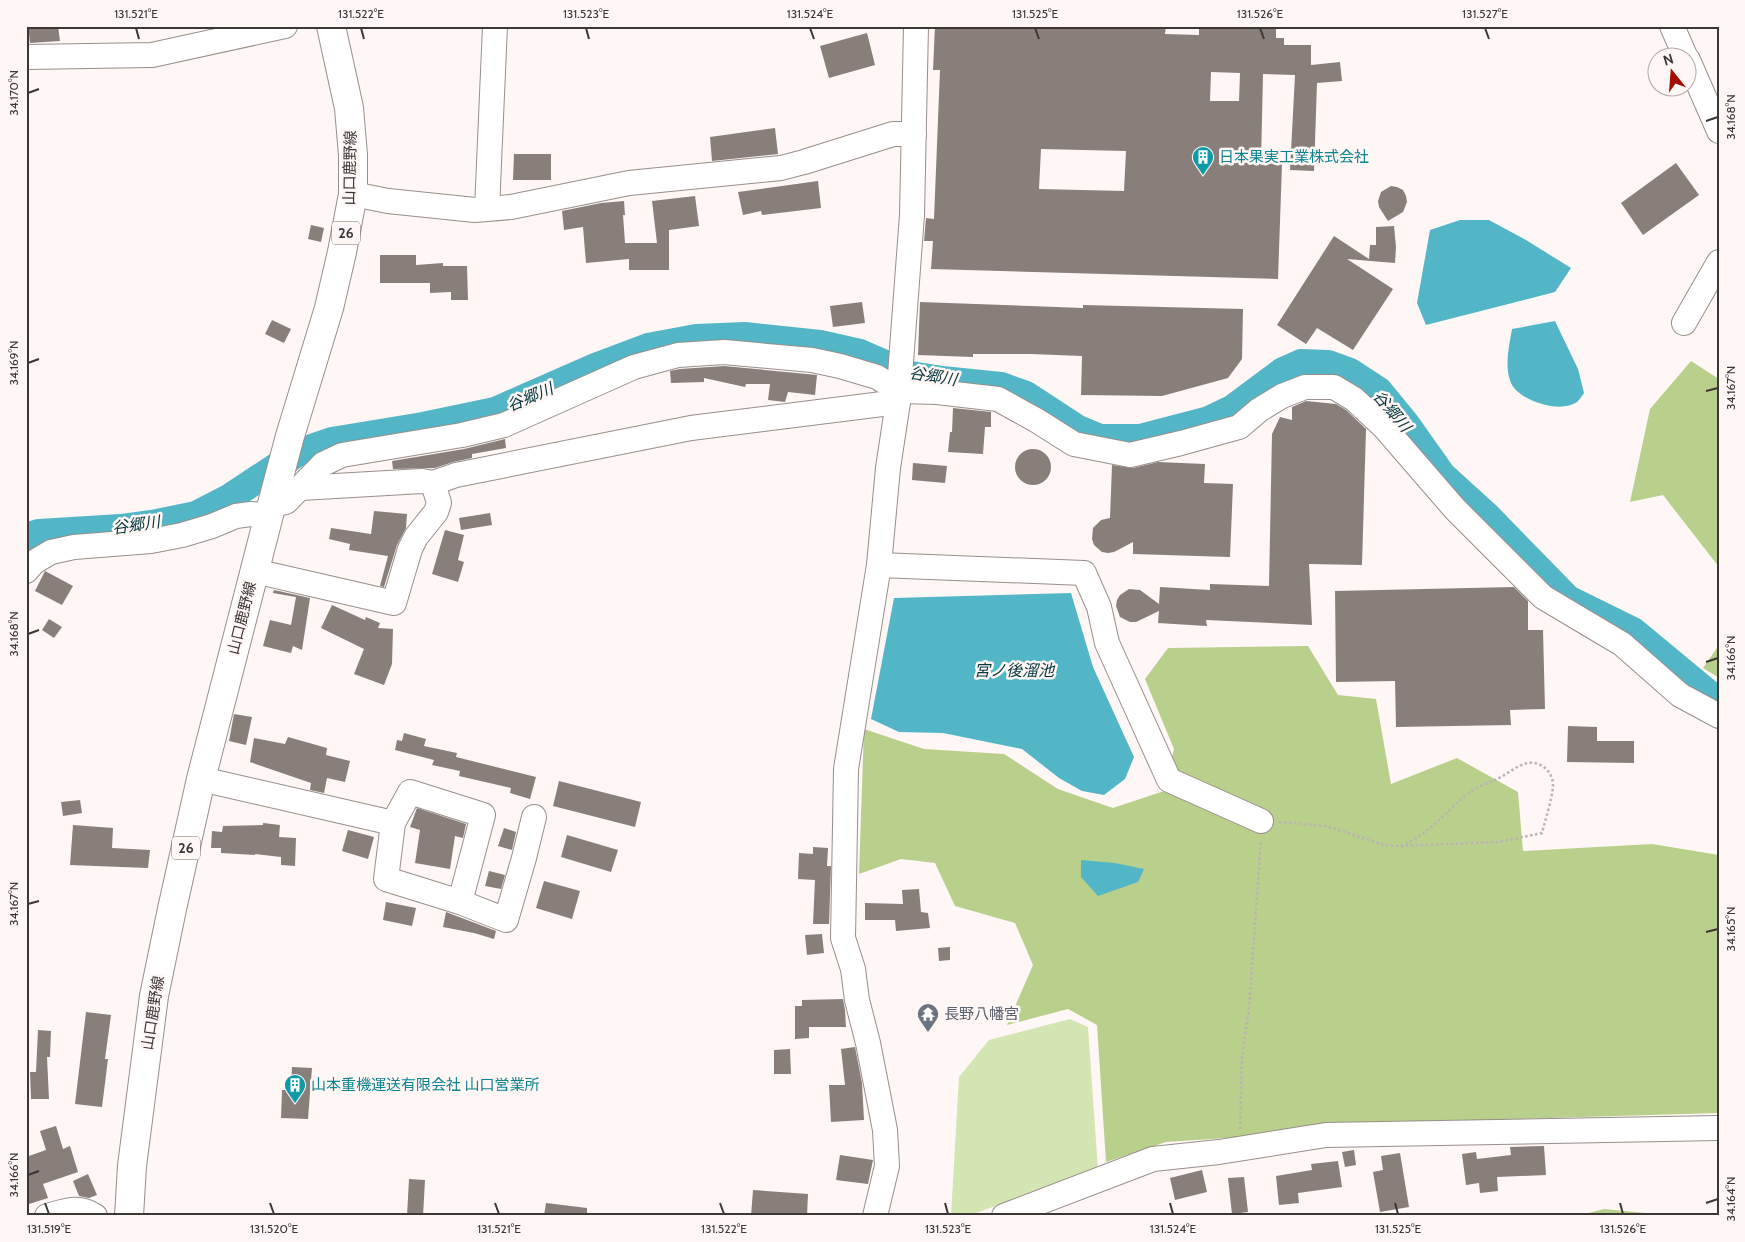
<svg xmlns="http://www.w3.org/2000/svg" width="1745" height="1242" viewBox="0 0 1745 1242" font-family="Cabin,'Noto Sans JP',sans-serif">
<rect width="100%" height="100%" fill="#fef7f5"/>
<path fill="#d2e5b3" d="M1070 1019 1088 1027 1098 1170 967 1216H951L959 1077 989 1040Z"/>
<g fill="#b8d08b">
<path d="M1691 361 1719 379V567L1663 495 1630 502 1650 409Z"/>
<path d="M1719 645V678L1703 668Z"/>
<path d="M1308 646 1338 695 1376 699 1391 784 1457 758 1518 792 1523 851 1652 844 1719 855V1113L1519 1119 1166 1142 1106 1162 1097 1025 1068 1009 1007 1025 1033 965 1015 923 955 906 935 863 901 859 859 874 864 729 924 749 1004 754 1058 789 1113 808 1164 791 1174 749 1145 679 1168 648Z"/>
<path d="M1604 1209 1645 1213 1654 1216H1577Z"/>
</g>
<g fill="#52b6c7">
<path d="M1460 220H1489L1526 240 1571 268 1555 292 1426 325 1417 303 1430 230Z"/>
<path d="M1555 321 1578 369 1584 393C1582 396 1579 400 1577 402 1561 414 1519 401 1511 383 1504 366 1509 347 1512 329Z"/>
<path d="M1071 593 1093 667 1134 757 1125 779 1104 795 1082 791 1059 778 1022 749 943 733 899 732 871 719 894 598Z"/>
<path d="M1081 860 1115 863 1144 869 1138 882 1098 896 1081 877Z"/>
</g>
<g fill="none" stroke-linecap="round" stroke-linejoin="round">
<path stroke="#52b6c7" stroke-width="28" d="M26 537 39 533 121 528 157 523 196 515 229 498 297 453 332 441 423 426 495 411 595 367 648 347 696 338 745 336 820 344 860 353 911 375 942 380 1001 386 1026 395 1078 429 1100 438H1140L1209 420 1232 409 1283 371 1301 363 1328 364 1350 372 1379 391 1406 424 1442 475 1486 515 1568 599 1633 631 1709 694 1719 700"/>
</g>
<g fill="#887e7a" fill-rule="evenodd">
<path d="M28 26H58L60 41 30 43Z"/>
<path d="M935 26H1166L1165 34 1199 35V26H1276V38H1284V45H1311V65L1340 62 1342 81 1317 83 1314 171 1290 170 1295 75 1263 74 1261 163 1282 164 1278 279 931 269 933 241H924L926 218 934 219 940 70H933ZM1211 72 1240 73 1239 101H1210ZM1041 149 1126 151 1124 191 1039 189Z"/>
<path d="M867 33 875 65 829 78 820 46Z"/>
<path d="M775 128 778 154 712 161 710 137Z"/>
<path d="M514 154H551V180H513Z"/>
<path d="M1676 163 1699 195 1643 235 1621 203Z"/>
<path d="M818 181 821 208 762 215 761 211 743 215 738 192Z"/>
<path d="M1391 186 1397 187 1403 190 1406 196 1407 202 1403 212 1388 221 1379 207 1378 201 1381 192Z"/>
<path d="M695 196 699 226 669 230V270H629V259L586 263 583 227 564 230 562 211 601 203 624 201 625 215H623L625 243H657L652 201Z"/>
<path d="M311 225 324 228 321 242 308 239Z"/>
<path d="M1394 226 1396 247 1395 263 1347 259 1393 289 1353 350 1317 328 1306 344 1277 325 1334 236 1369 259 1370 245H1376V227Z"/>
<path d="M380 255H416V265L443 263V266H467L468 300H451V292L430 293V283H380Z"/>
<path d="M862 302 865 323 833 327 830 306Z"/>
<path d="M920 302 1083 308V305L1243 309 1242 359 1228 378 1162 396 1081 395 1082 356 1031 354H973V357L918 355Z"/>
<path d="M272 320 291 329 284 343 265 334Z"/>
<path d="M724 366 817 375 815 395 788 392 785 402 768 400 770 384H746L745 387 704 378V382L671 383 670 371 680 369Z"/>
<path d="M1306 401 1336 404 1346 410 1366 429 1362 565 1309 564 1312 625 1206 620 1207 626 1158 623 1159 611 1136 622H1130L1120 617 1116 606 1117 600 1120 595 1129 589 1140 590 1159 604 1160 587 1210 590V584L1269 586 1272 434 1280 417 1292 420V407Z"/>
<path d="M953 408 991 412V427H985L983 454 948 452 950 432H952Z"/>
<path d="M505 439 506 448 472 454V458L453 462 435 468 393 469 392 461 464 449Z"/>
<circle cx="1033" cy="467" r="18"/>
<path d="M1158 462 1205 464 1204 483 1233 484 1230 557 1133 554V542L1114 552 1108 553 1102 552 1094 545 1092 539 1093 528 1101 520 1110 518 1112 465 1133 468Z"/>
<path d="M913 463 947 466 945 483 912 480Z"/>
<path d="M374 511 407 514 406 528 397 545 384 587 380 586 388 556 349 550 350 544 329 539 331 528 371 534Z"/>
<path d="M490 513 492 525 461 530 459 518Z"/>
<path d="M445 530 464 535 458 560 464 562 458 582 432 574Z"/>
<path d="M45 571 73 586 62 605 35 591Z"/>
<path d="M1514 587 1528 601V630H1543L1545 709 1510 710 1511 725 1396 727 1395 681 1336 682 1335 591Z"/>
<path d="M274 590 310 598 302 650 293 646 291 653 263 646 270 620 291 625 296 597 273 593Z"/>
<path d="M332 605 365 620 366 617 380 623 378 628 393 629 392 664 384 685 354 674 364 649 321 628Z"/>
<path d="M49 619 62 627 54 638 42 630Z"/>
<path d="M234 714 252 717 246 745 229 741Z"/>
<path d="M1568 726 1597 727V741H1634V763L1567 762Z"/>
<path d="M404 733 426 739 424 746 457 753 456 757 536 777 530 799 510 793 511 788 459 776 460 771 432 765 434 760 395 750 397 740 402 741Z"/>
<path d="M288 737 327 748 326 755 350 761 345 782 327 778 324 793 310 790 311 783 250 762 254 738 285 744Z"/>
<path d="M559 781 641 802 635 827 553 806Z"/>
<path d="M80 800 82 813 63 816 61 802Z"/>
<path d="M417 808 466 824 463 838 455 836 450 869 415 863 420 830 410 827Z"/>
<path d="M263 823 280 825 279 837 296 838 295 866 281 865V857L255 854V855L221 853V848H211L212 831 222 832 223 826 263 825Z"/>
<path d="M73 825 113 828 112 848 150 850 148 868 70 865Z"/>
<path d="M504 828 516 832 512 850 498 846Z"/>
<path d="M348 830 374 837 368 859 342 851Z"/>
<path d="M567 835 618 850 611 872 561 857Z"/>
<path d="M813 847 828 848 827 866H831L829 924H813L815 880 798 879 799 853 813 854Z"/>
<path d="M489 871 505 875 501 889 485 886Z"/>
<path d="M544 881 580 891 572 919 536 908Z"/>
<path d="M919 889 921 912 928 913 930 928 896 931 895 920H865V903L903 904 902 890Z"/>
<path d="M386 902 416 908 412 926 383 920Z"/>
<path d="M446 912 496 931 494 939 474 933 443 927Z"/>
<path d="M822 934 824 953 807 955 805 935Z"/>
<path d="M950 947V960L939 961 938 948Z"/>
<path d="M843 999 845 1010 846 1027H809V1038L795 1039V1006H802V1000Z"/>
<path d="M86 1012 111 1015 105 1059H108L102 1107 75 1104Z"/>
<path d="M38 1030 51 1031 50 1057H47L49 1099H31L30 1072H36Z"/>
<path d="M855 1047 862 1083 864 1120 831 1122 829 1085H845L841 1049Z"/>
<path d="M790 1049 791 1074H774V1050Z"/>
<path d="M292 1067 312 1068 308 1119 281 1118 282 1090H291Z"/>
<path d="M56 1126 63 1149 70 1146 78 1172 43 1184 48 1198 26 1205V1157L46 1150 40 1131Z"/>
<path d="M1544 1146 1546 1175 1497 1177 1498 1191 1480 1193 1479 1183 1466 1185 1462 1154 1476 1152 1477 1159 1511 1155 1510 1147Z"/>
<path d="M1354 1150 1356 1165 1345 1167 1342 1152Z"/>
<path d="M1400 1153 1409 1207 1380 1212 1373 1172 1383 1170 1381 1156Z"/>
<path d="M840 1155 873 1160 868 1184 836 1180Z"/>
<path d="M1338 1161 1342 1187 1298 1193 1299 1203 1279 1205 1276 1176 1312 1170 1311 1164Z"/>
<path d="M1202 1170 1207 1192 1175 1200 1170 1178Z"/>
<path d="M88 1174 97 1195 89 1198 79 1196 73 1181Z"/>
<path d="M1244 1177 1248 1212 1232 1214 1228 1178Z"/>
<path d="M409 1179 425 1180 423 1216H407Z"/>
<path d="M753 1190 808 1194 807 1216H751Z"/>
<path d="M546 1203 587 1208V1216H544Z"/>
</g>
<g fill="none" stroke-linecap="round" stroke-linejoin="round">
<g stroke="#988e8a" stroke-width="26">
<g id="minor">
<path d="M1672 26 1686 58"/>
<path d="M26 57 152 55 285 26"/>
<path d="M1688 60 1719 131"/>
<path d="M353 194 388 201 475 210 511 207 629 183 781 168 804 162 893 134H914"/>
<path d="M487 209 495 26"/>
<path d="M1684 323 1719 262"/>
<path d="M433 483 456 475 691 428 898 402"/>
<path d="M271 505 286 502 323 464 342 455 462 435 504 425 634 367 678 355 724 352 812 360 840 366 877 377 899 391 937 392 998 399 1036 420 1074 444 1130 455 1181 443 1239 427 1259 410 1282 396 1305 387H1334L1354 399 1384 427 1455 509 1543 597 1622 644 1680 695 1719 716"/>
<path d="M879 565 1084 573 1099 607 1107 643 1169 780 1261 821"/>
<path d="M26 571 34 562 51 552 74 547 151 541 182 535 212 526 236 516 251 514 269 515"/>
<path d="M254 571 394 603 410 549 416 537 436 512 439 503 433 483 422 481 301 488"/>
<path d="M201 779 393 823 386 879 460 902 483 815 410 792 393 823"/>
<path d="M460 902 506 920 524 858 534 817"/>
<path d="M47 1216C66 1211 78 1205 95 1216"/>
<path d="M875 1216 887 1166 885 1130 868 1043 857 1000 853 969 843 938 846 769 879 565 888 468 898 402 912 215 916 26"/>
<path d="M1004 1216 1153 1159 1219 1152 1326 1135 1719 1128"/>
</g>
</g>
<g stroke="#988e8a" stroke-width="30">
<path id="major" d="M129 1216 132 1166 154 996 172 909 201 779 269 515 290 436 329 308 342 252 353 194V155L349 108 331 26"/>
</g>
<g stroke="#b9b3b1" stroke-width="2.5" stroke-dasharray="2.5 2.5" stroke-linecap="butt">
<path d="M1279 822 1316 825 1333 828 1384 845 1401 846 1498 842 1542 833C1545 821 1553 796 1553 785 1553 770 1538 759 1524 764 1515 767 1506 775 1497 779 1489 783 1477 786 1470 792 1444 812 1433 832 1401 846"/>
<path d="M1240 1129 1242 1057 1249 1008 1261 841"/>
</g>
<use href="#minor" stroke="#fff" stroke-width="24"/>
<use href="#major" stroke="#fff" stroke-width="28"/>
</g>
<path fill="none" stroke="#3b3735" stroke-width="2" d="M136 28 139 39M361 28 364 39M586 28 589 39M810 28 814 39M1035 28 1039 39M1260 28 1264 39M1485 28 1489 39M28 93 39 89M1706 121 1718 117M28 363 39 359M1706 391 1718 388M28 634 39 630M1706 662 1718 658M28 904 39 901M1706 932 1718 929M28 1175 39 1171M45 1203 49 1214M270 1203 274 1214M495 1203 499 1214M720 1203 724 1214M945 1203 948 1214M1170 1203 1173 1214M1395 1203 1398 1214M1620 1203 1623 1214M1706 1203 1718 1199"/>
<defs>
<g id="building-pin" transform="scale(1.125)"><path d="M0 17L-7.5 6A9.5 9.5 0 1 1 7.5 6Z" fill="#0f9aa8" stroke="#fef7f5"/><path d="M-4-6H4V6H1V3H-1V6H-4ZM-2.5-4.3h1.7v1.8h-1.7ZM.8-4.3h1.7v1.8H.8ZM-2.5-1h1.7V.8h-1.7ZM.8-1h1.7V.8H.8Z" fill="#fff"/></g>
<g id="temple-pin" transform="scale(1.125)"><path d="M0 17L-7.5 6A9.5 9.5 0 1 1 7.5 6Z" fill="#6b7280" stroke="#fef7f5"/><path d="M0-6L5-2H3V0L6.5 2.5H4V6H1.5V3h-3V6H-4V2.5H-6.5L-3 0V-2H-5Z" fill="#fff"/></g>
</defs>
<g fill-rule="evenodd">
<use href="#building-pin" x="1203" y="157"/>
<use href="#temple-pin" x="928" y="1014"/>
<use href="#building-pin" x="295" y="1085"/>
</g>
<g text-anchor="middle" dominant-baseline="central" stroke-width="5" stroke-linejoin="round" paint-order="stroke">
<g fill="#fef7f5" stroke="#76716f" stroke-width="1">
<rect x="332" y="221.5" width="28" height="23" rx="4"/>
<rect x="172" y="836.5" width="28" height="23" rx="4"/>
</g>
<g font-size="14" font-weight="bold" fill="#3b3735">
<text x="346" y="233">26</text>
<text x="186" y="848">26</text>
</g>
<g font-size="15" fill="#0d838f" stroke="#fef7f5" text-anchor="start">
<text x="1219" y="157">日本果実工業株式会社</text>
<text x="311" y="1085">山本重機運送有限会社 山口営業所</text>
</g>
<g font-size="15" fill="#3b3735" stroke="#fef7f5">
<text transform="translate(350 168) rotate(-89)">山口鹿野線</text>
<text transform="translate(242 618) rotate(-76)">山口鹿野線</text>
<text transform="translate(153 1013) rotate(-81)">山口鹿野線</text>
</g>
<g font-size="15" fill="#5b616d" stroke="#fef7f5" text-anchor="start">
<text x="944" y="1014">長野八幡宮</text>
</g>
<g font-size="16" font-style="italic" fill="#04363d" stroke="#fef7f5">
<text transform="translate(933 376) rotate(9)">谷郷川</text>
<text transform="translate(530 397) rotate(-23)">谷郷川</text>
<text transform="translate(1392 411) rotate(50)">谷郷川</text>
<text transform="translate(136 525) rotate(-8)">谷郷川</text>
<text x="1014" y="670">宮ノ後溜池</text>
</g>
</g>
<rect width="1745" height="1242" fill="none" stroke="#fef7f5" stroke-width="55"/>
<g transform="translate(1672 72) rotate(343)"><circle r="24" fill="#fef7f5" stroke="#b0aaa8"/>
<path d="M0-4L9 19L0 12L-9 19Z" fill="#a30d00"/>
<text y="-8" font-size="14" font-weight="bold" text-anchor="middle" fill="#3b3735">N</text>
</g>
<rect x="28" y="28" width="1690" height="1186" fill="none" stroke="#3b3735" stroke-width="2"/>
<g font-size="12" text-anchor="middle" fill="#3b3735">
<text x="136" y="18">131.521°E</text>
<text x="361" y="18">131.522°E</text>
<text x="586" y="18">131.523°E</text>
<text x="810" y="18">131.524°E</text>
<text x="1035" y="18">131.525°E</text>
<text x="1260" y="18">131.526°E</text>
<text x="1485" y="18">131.527°E</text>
<text transform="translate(14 93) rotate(-90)" y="4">34.170°N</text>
<text transform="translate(1731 117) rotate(-90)" y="4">34.168°N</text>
<text transform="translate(14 363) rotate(-90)" y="4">34.169°N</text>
<text transform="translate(1731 388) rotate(-90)" y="4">34.167°N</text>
<text transform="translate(14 634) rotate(-90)" y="4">34.168°N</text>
<text transform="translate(1731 658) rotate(-90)" y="4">34.166°N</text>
<text transform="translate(14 904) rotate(-90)" y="4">34.167°N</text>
<text transform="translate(1731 929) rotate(-90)" y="4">34.165°N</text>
<text transform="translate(14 1175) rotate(-90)" y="4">34.166°N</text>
<text transform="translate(1731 1199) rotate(-90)" y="4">34.164°N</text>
<text x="49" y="1233">131.519°E</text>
<text x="274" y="1233">131.520°E</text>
<text x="499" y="1233">131.521°E</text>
<text x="724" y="1233">131.522°E</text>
<text x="948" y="1233">131.523°E</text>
<text x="1173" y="1233">131.524°E</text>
<text x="1398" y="1233">131.525°E</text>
<text x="1623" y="1233">131.526°E</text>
</g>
</svg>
